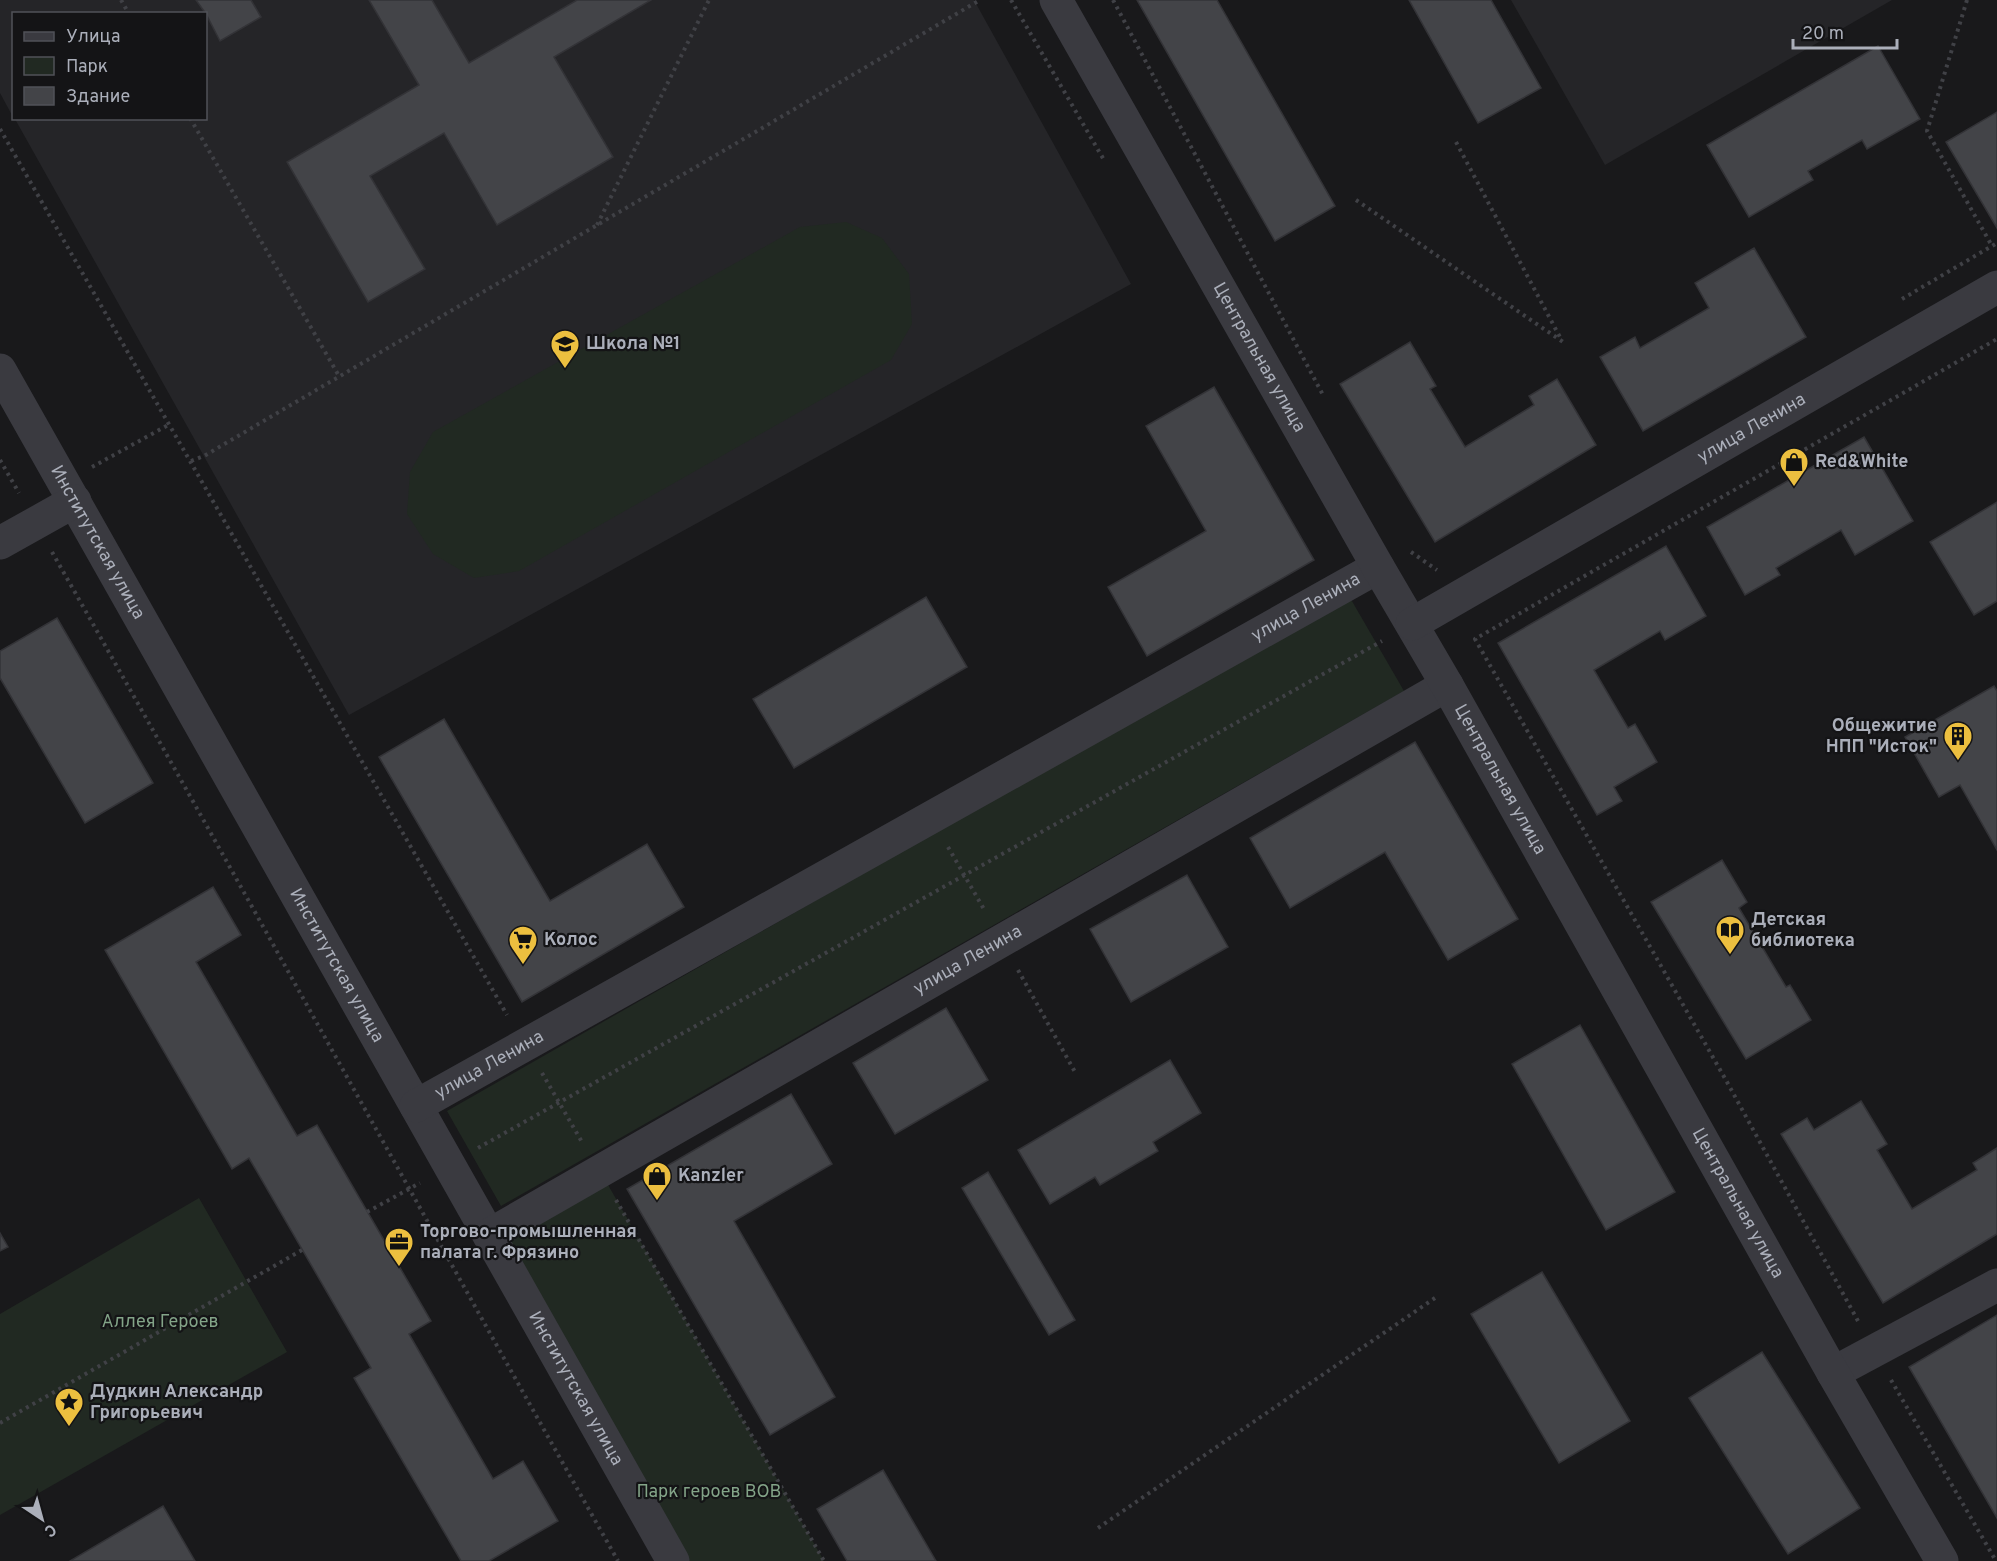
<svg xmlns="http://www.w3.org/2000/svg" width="1997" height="1561" viewBox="0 0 1997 1561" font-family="Overpass,sans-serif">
<rect width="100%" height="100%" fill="#19191b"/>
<g fill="#252528">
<path d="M0 0H974L1131 284 349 715 15 119 206 118V14H14L13 117 0 93Z"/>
<path d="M1511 0H1892L1605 165Z"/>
</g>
<g fill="#212922">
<path d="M846 222 882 238 909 274 912 324 891 360 519 571 474 578 433 554 407 514 410 472 433 432 800 227Z"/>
<path d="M1349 596 1404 691 501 1206 447 1111Z"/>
<path d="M600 1171 824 1561H673L489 1235Z"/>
<path d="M199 1198 287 1352 0 1515V1314Z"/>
</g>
<g fill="#434448" stroke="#333337" stroke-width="1.5">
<path d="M196 0H251L261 17 220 41 206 14Z"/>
<path d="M369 0H432L469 63 577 0H651L554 57 613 157 497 225 444 133 370 176 425 269 368 302 287 162 419 85Z"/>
<path d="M1137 0H1217L1335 206 1275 241Z"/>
<path d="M1409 0H1491L1541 88 1478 123Z"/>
<path d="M1878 46 1920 119 1867 149 1862 140 1808 171 1813 180 1749 217 1707 145Z"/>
<path d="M1997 112V228L1946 142Z"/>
<path d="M1754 248 1806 337 1643 431 1600 357 1635 337 1640 348 1709 308 1695 283Z"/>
<path d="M1410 342 1436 386 1430 389 1465 447 1534 405 1529 396 1557 379 1596 445 1435 542 1340 384Z"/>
<path d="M1214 387 1314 560 1147 656 1108 587 1206 531 1146 426Z"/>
<path d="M1864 437 1913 521 1855 555 1841 530 1776 568 1780 575 1745 595 1707 527Z"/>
<path d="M1997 502V601L1974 615 1930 542Z"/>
<path d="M1666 546 1706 616 1665 640 1660 631 1594 670 1628 728 1635 724 1657 762 1614 787 1622 801 1597 815 1498 643Z"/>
<path d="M926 597 967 667 794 768 753 699Z"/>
<path d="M57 618 153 783 85 823 0 678V651Z"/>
<path d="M1994 686 1997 691V850L1960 785 1939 797 1905 737Z"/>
<path d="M444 719 550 901 647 844 684 907 522 1002 379 757Z"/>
<path d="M1415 742 1518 919 1448 960 1385 852 1290 908 1250 838Z"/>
<path d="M1722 860 1747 902 1739 908 1786 987 1790 985 1811 1020 1746 1059 1651 902Z"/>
<path d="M1187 875 1228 947 1131 1002 1090 929Z"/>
<path d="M213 887 241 935 196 962 297 1136 317 1125 431 1321 409 1334 493 1479 523 1461 558 1521 489 1561H461L354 1378 371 1368 249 1158 232 1169 105 950Z"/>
<path d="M946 1008 988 1080 895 1134 853 1063Z"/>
<path d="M1580 1025 1675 1192 1606 1230 1512 1064Z"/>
<path d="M1170 1060 1201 1113 1153 1142 1158 1151 1100 1185 1095 1177 1050 1204 1018 1150Z"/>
<path d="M791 1094 832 1164 734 1221 835 1397 770 1435 627 1189Z"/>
<path d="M1861 1101 1887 1144 1877 1150 1912 1209 1977 1170 1973 1163 1997 1148V1234L1883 1303 1781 1134 1807 1118 1814 1130Z"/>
<path d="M988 1172 1075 1320 1049 1335 962 1188Z"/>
<path d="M0 1233 8 1247 0 1251Z"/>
<path d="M1542 1272 1630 1421 1559 1463 1471 1314Z"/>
<path d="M1997 1315V1518L1909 1367Z"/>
<path d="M1762 1352 1860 1508 1788 1554 1689 1398Z"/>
<path d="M883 1470 936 1561H847L817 1509Z"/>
<path d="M163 1506 195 1561H70Z"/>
</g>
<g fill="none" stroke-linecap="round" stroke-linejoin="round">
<g stroke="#404146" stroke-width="4" stroke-dasharray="3 4.5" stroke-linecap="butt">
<path d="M121 0 129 14"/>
<path d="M1011 0 1104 160"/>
<path d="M1113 0 1323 395"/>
<path d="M1967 0 1927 131 1992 246"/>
<path d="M190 118 339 376"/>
<path d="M0 129 507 1015"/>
<path d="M1456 142 1562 341"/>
<path d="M1356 200 1563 342"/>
<path d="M597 225 709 0"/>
<path d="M1902 299 1997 243"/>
<path d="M0 460 19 493"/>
<path d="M191 461 204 456 980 0"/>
<path d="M92 467 170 424"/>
<path d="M52 552C243 887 428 1225 618 1561"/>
<path d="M1411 552 1437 570"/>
<path d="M948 847 985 911"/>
<path d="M1018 970 1075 1072"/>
<path d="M542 1073 582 1142"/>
<path d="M478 1148 1382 641"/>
<path d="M616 1200 824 1561"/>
<path d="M367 1212 420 1183"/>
<path d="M1858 1321 1727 1082 1475 639 1997 339"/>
<path d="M1891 1380 1996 1561"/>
<path d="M0 1423 302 1250"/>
<path d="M1098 1528 1435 1298"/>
</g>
<g stroke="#3a3a40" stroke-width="33">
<path id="s1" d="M0 370 673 1561"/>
<path d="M0 543 75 501"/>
<path id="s2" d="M416 1106 1378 567"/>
<path id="s3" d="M489 1235 1447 685"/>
<path d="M1833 1373 1997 1285"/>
</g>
<g stroke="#3a3a40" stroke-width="33">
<path id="s4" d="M1056 0 1378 567 1447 685 1833 1373 1942 1561"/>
<path id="s5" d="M1412 624 1997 287"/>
</g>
</g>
<defs>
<g id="school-pin" transform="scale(1.5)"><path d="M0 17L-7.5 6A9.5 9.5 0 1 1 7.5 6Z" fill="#ecbf3f" stroke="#141416"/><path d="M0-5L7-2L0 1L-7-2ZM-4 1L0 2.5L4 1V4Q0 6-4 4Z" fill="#111"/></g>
<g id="shop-pin" transform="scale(1.5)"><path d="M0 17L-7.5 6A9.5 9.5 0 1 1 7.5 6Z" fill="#ecbf3f" stroke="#141416"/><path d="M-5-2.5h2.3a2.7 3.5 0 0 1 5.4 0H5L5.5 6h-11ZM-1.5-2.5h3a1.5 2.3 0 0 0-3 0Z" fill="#111"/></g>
<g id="building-pin" transform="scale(1.5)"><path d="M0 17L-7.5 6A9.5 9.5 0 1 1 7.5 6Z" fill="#ecbf3f" stroke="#141416"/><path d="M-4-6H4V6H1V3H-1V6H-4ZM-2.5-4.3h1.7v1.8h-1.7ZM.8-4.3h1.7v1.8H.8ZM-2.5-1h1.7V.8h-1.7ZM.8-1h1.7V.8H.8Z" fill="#111"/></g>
<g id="library-pin" transform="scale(1.5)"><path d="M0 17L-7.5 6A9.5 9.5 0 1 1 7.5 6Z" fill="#ecbf3f" stroke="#141416"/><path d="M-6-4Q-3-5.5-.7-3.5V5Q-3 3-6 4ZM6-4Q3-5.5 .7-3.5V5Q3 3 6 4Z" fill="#111"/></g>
<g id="supermarket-pin" transform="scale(1.5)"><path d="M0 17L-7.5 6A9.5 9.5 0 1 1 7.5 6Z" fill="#ecbf3f" stroke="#141416"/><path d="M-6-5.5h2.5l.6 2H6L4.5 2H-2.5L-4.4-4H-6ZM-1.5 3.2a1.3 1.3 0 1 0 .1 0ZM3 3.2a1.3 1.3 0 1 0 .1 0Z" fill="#111"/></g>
<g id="office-pin" transform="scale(1.5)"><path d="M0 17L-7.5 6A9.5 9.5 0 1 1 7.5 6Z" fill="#ecbf3f" stroke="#141416"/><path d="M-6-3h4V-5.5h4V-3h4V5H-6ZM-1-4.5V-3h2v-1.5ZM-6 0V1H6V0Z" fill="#111"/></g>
<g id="sight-pin" transform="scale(1.5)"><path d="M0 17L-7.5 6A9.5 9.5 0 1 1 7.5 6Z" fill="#ecbf3f" stroke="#141416"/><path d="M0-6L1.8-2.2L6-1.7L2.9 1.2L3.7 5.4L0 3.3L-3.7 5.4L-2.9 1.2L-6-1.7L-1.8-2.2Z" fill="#111"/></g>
</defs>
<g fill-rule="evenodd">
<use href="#school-pin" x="565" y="344"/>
<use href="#shop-pin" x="1794" y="462"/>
<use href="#building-pin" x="1958" y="736"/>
<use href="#library-pin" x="1730" y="930"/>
<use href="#supermarket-pin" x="523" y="940"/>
<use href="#shop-pin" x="657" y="1176"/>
<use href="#office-pin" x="399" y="1242"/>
<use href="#sight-pin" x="69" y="1402"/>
</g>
<g text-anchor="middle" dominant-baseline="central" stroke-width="4.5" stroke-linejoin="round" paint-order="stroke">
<g font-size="18" font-weight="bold" fill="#abafba" stroke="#141416" text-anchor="start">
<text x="586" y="344">Школа №1</text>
<text x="1815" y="462">Red&amp;White</text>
<text x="1937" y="726" text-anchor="end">Общежитие<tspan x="1937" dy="21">НПП "Исток"</tspan></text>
<text x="1751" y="920">Детская<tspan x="1751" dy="21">библиотека</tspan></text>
<text x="544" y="940">Колос</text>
<text x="678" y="1176">Kanzler</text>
<text x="420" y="1232">Торгово-промышленная<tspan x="420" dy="21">палата г. Фрязино</tspan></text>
<text x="90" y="1392">Дудкин Александр<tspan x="90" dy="21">Григорьевич</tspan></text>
</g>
<g font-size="18" fill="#abafba" stroke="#141416">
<text stroke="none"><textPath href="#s4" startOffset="411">Центральная улица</textPath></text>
<text stroke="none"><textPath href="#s5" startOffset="392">улица Ленина</textPath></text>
<text stroke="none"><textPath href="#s1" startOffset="198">Институтская улица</textPath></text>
<text stroke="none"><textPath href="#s2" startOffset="1020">улица Ленина</textPath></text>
<text stroke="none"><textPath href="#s4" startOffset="897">Центральная улица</textPath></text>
<text stroke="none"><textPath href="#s3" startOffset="552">улица Ленина</textPath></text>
<text stroke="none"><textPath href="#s1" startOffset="684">Институтская улица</textPath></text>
<text stroke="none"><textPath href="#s2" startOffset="84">улица Ленина</textPath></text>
<text stroke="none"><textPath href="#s4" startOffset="1383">Центральная улица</textPath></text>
<text stroke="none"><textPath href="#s1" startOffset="1170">Институтская улица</textPath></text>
</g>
<g font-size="18" fill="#83a488" stroke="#141416">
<text x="160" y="1322">Аллея Героев</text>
<text x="709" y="1492">Парк героев ВОВ</text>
</g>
</g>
<rect x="12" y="12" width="195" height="108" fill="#141416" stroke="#505258" stroke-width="1.5"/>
<rect x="24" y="32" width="30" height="9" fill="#3a3a40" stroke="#505258" stroke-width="1.5"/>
<text x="66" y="42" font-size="18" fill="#abafba">Улица</text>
<rect x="24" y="57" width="30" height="18" fill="#212922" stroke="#505258" stroke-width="1.5"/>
<text x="66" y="72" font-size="18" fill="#abafba">Парк</text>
<rect x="24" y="87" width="30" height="18" fill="#434448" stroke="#505258" stroke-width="1.5"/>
<text x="66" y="102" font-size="18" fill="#abafba">Здание</text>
<g transform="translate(42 1519) rotate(144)" stroke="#141416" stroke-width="4.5" paint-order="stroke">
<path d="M0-4.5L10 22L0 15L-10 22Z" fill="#abafba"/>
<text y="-9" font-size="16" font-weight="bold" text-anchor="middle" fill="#abafba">С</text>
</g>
<path d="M1793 39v9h104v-9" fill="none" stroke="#abafba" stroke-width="3"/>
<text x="1802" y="39" font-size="18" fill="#abafba" stroke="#141416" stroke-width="4.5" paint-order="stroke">20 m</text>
</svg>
